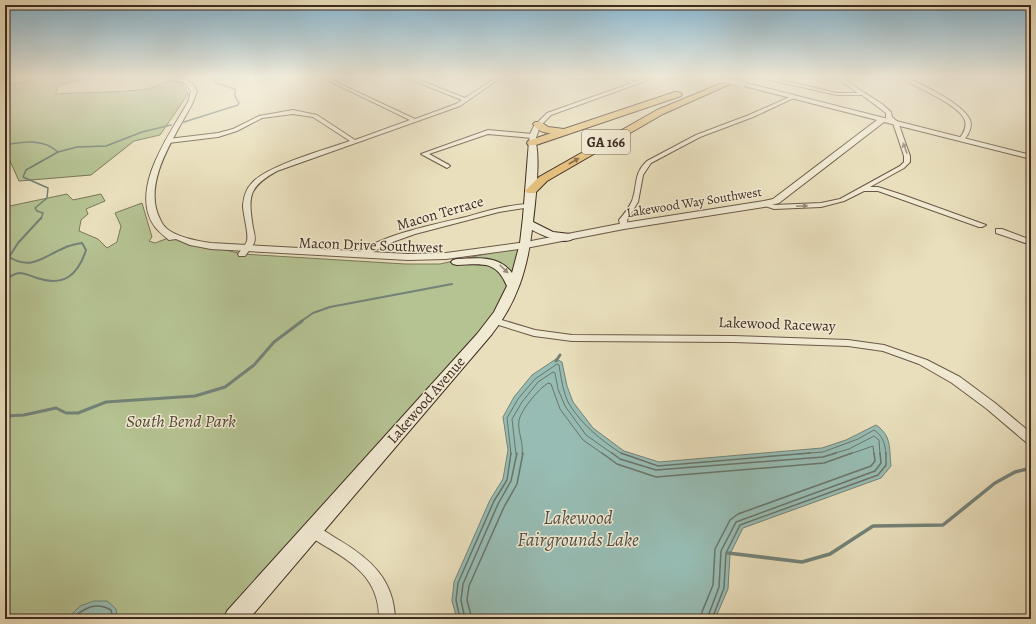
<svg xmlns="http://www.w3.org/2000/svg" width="1036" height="624" viewBox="0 0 1036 624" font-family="Alegreya,serif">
<rect width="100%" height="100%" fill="#e9dfbc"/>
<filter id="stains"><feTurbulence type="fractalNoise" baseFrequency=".005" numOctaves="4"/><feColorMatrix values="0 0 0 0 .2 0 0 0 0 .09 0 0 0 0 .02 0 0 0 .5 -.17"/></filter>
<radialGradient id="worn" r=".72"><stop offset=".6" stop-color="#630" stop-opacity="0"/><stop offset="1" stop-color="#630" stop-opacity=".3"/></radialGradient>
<g fill="#b5c292" stroke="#7a7659">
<path d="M41 76H99L60 85 55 94C86 92 117 93 147 89 156 88 167 78 176 81 183 83 185 88 188 94L160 135 134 141 91 175 19 181 5 150V85L43 78Z"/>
<path d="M67 194 73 200 101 194 105 201 86 209 88 214 81 220 79 231 98 239 107 248 117 242 121 226 115 213 142 203 152 237 149 241 155 243 171 237 242 254 405 264H440L526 245 495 321 246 619H5V207Z"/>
</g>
<g fill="#97bcb3" stroke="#738278">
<path d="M556 359 562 362 567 386 573 402 593 428 624 451 659 462 822 448 846 440 876 425C892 436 889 448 891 466L881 478 743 528 730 554 728 589 715 619H457L452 601 454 582 490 500 503 479 508 450 503 417 514 397 532 375Z"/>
<path d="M94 601H107L116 609 117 619H67L80 606Z"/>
</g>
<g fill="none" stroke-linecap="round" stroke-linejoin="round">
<g stroke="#6a746a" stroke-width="1">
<path d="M511 454 507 418 518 399 535 379 557 364 559 365C561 378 563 392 569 404 583 426 601 440 622 454"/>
<path d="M516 454 512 419 522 402 538 382 553 372 555 373 558 389 565 406 586 435 613 454"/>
<path d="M522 454C524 443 517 431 519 420 522 408 539 389 548 383L551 384 560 409 583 440 603 454"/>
<path d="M798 454 823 452 858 439 874 430C883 436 885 444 886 454"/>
<path d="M832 454 849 449 874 436 879 440 880 454"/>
<path d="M850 454 873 446 874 454"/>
</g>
<g stroke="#6a746a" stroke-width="1.5">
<path d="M602 453 617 464 656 477 824 463 852 453"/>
<path d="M612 453 620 459 656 470 823 457 836 453"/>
<path d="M621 453 658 466 810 453"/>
<path d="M72 619C84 608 96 601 111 610L113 619"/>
<path d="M460 619 456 600 458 583 494 501 507 480 511 453"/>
<path d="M465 619 461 600 463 584 498 504 511 481 517 453"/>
<path d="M472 619 467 600 469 586 504 507 517 484 523 453"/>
<path d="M701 619 702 612 713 585 715 549 730 520 738 514 871 466 875 461 874 453"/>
<path d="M707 619 719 587 721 551 736 522 875 471 881 463 880 453"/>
<path d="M712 619 724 588 726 553 740 525 878 475 886 465V453"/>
</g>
<g stroke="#738278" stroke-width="1.5">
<path d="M184 122 238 105 239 103 235 96V89L216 83 213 79 216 76"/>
<path d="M5 145C24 142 43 138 58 152"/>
<path d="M41 219 43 213 37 211 35 208 47 198 48 188 23 177 26 170 58 152 77 147 106 146 142 132 171 125"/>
</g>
<g stroke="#738278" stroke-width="2">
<path d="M5 280C9 277 13 274 19 273 25 273 31 276 37 278 64 287 78 275 86 250L82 243C76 244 70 245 64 248 44 256 32 271 9 257L18 243 41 218"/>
<path d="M300 322 313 313 330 307 452 284"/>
</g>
<g stroke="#738278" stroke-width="3">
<path d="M556 361 560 355"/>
<path d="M5 416 24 415 56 408 66 413H78L106 402 195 396 225 387 254 365 274 342 302 321"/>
</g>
<path stroke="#738278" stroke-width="3.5" d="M728 553 802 562 830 554 873 526 943 525 995 483 1015 472 1031 468"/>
<g stroke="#695847" stroke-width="2">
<g id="minor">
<path d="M319 76H323L415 119 456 104 462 100 404 77V76H409L465 98 499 76H503L460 106 277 171C248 187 248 196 253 228 254 232 256 238 254 243 252 247 248 252 245 256H239L238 254C241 250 245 246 247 241 249 233 243 215 243 205 244 196 246 189 252 183 266 166 327 149 350 141L313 117 293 114 262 118 237 131 218 137 168 143 165 141 168 139 218 133 233 129 259 116 293 110 317 115 355 140 410 120Z"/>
<path d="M567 76H621L637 83C632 86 626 79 620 78 604 75 581 83 567 76Z"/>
<path d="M763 76 837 93H858L834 76H838L882 104 891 112 892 117 898 122 910 156V162L904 168 870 187H878L903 195 986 225 982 227H979L878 191H864L844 201 821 207 774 209 762 205V203L774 205 821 203 840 199 900 166 904 162V156L893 123 886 118V113L862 95H837L761 78Z"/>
<path d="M898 76H902C919 83 963 103 970 120 973 127 968 135 964 140L959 139C963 134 967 128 965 121 962 105 912 86 898 76Z"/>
<path d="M792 96 796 97 753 117 700 137 651 163 643 175 638 202 627 220 628 226 627 228H621L619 220C624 214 629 208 632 201 638 185 633 174 647 161L696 135 749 115Z"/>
<path d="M488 130 532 134 535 136 532 138 488 134 429 154 449 165 450 166 447 168 421 154Z"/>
<path d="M529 204 532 206 531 207 499 212 415 234 387 244 364 257H361L357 255C375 236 440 223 466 217 487 211 507 205 529 204Z"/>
<path d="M996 229H1002L1031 240V245L996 233Z"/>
<path d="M495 318 535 330 572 335 733 336 848 340 884 345 927 360 960 377 995 403 1031 433V445L1027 443 987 409 952 383 919 364 883 351 848 346 733 342 572 341 534 336 492 323 490 321Z"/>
<path d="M312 525C322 528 330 535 339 540 371 559 394 580 395 619H379C380 572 342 557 307 535L305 531 307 527Z"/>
</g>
</g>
<g stroke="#695847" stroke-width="2">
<g id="tertiary">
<path d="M164 76C177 76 191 78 197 91L193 102C177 134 141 182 160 219 162 224 165 228 170 231 181 238 198 241 211 243L408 254 446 253 526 242 624 223 764 201 773 199 877 120 740 85V83L742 82 1031 155V159L884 122 779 203 764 207 624 229 526 248 446 259 408 260 211 249 190 245 176 239 169 240C164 236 159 232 155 227 128 190 170 134 188 102L191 91 185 83 164 77Z"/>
<path d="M652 76H659L551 115 540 126 534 144 529 143 530 134 534 126 547 113Z"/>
</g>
</g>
<g stroke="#3e2b20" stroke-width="2">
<path id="secondary" d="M529 141H535C541 155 535 205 533 222L553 232 570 234 575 237C567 247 541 235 532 230 527 270 517 302 492 334L249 619H224L227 611 477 334 494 312 507 286C496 260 482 264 457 265L453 264 451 262 453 260 457 259C477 258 499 255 512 273L520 243 523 217Z"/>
</g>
<g stroke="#3e2b20" stroke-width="2">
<g id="motorway">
<path d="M739 76H748L663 114 547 181 535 193H527L525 191 539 177 657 110Z"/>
<path d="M675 92H678L682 94 681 96 536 145H528L527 143 528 141 551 133C543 133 538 131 533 124L535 122H541L548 127 564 129Z"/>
</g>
</g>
<use href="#minor" fill="#f1ead3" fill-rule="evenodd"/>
<use href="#tertiary" fill="#f1ead3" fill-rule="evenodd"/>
<use href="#secondary" fill="#f1ead3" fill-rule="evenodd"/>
<use href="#motorway" fill="#e4c07e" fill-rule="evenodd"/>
<g stroke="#695847" stroke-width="7" stroke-linecap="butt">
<path id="tertiary-bridge" d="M714 77 742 84"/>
</g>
<use href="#tertiary-bridge" stroke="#f1ead3" stroke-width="6"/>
</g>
<defs><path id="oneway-solid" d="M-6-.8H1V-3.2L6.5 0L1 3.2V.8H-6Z"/></defs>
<g fill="#988a7a">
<use href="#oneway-solid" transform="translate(905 148) rotate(-110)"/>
<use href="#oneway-solid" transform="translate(802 206) rotate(-3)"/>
<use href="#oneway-solid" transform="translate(504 269) rotate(44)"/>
</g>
<use fill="#896e4a" href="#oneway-solid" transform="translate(574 161) rotate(-30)"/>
<linearGradient id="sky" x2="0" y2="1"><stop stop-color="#87b7d3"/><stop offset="0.47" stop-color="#f5f1e1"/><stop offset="1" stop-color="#f5f1e1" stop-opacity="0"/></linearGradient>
<rect width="1036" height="163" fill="url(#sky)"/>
<g text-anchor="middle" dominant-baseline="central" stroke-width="3" stroke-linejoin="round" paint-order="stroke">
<g font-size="13" fill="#3e2b20" stroke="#f1ead3">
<text transform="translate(694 202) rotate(-9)">Lakewood Way Southwest</text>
</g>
<rect fill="#f1ead3" stroke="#746456" stroke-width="1" x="582" y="130" width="48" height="24" rx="3"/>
<g font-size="14" font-weight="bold" fill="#3e2b20">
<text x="606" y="142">GA 166</text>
</g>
<g font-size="15" fill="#3e2b20" stroke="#f1ead3">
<text transform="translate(440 213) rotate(-16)">Macon Terrace</text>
<text transform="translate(371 245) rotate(2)">Macon Drive Southwest</text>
<text transform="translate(777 324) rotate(2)">Lakewood Raceway</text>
<text transform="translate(426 400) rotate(-49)">Lakewood Avenue</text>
</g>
<g font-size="18" font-style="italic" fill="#564937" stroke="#f1ead3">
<text x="181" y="421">South Bend Park</text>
</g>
<g font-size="19" font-style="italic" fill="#544f45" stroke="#f1ead3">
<text x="578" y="518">Lakewood<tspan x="578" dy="22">Fairgrounds Lake</tspan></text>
</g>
</g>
<rect width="1036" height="624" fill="none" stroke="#e9dfbc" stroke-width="20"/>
<rect x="6" y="6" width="1024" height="612" fill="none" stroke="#3e2b20" stroke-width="2"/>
<rect x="10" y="10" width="1016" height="604" fill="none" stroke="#3e2b20"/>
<rect width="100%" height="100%" filter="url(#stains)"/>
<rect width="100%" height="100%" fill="url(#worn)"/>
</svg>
